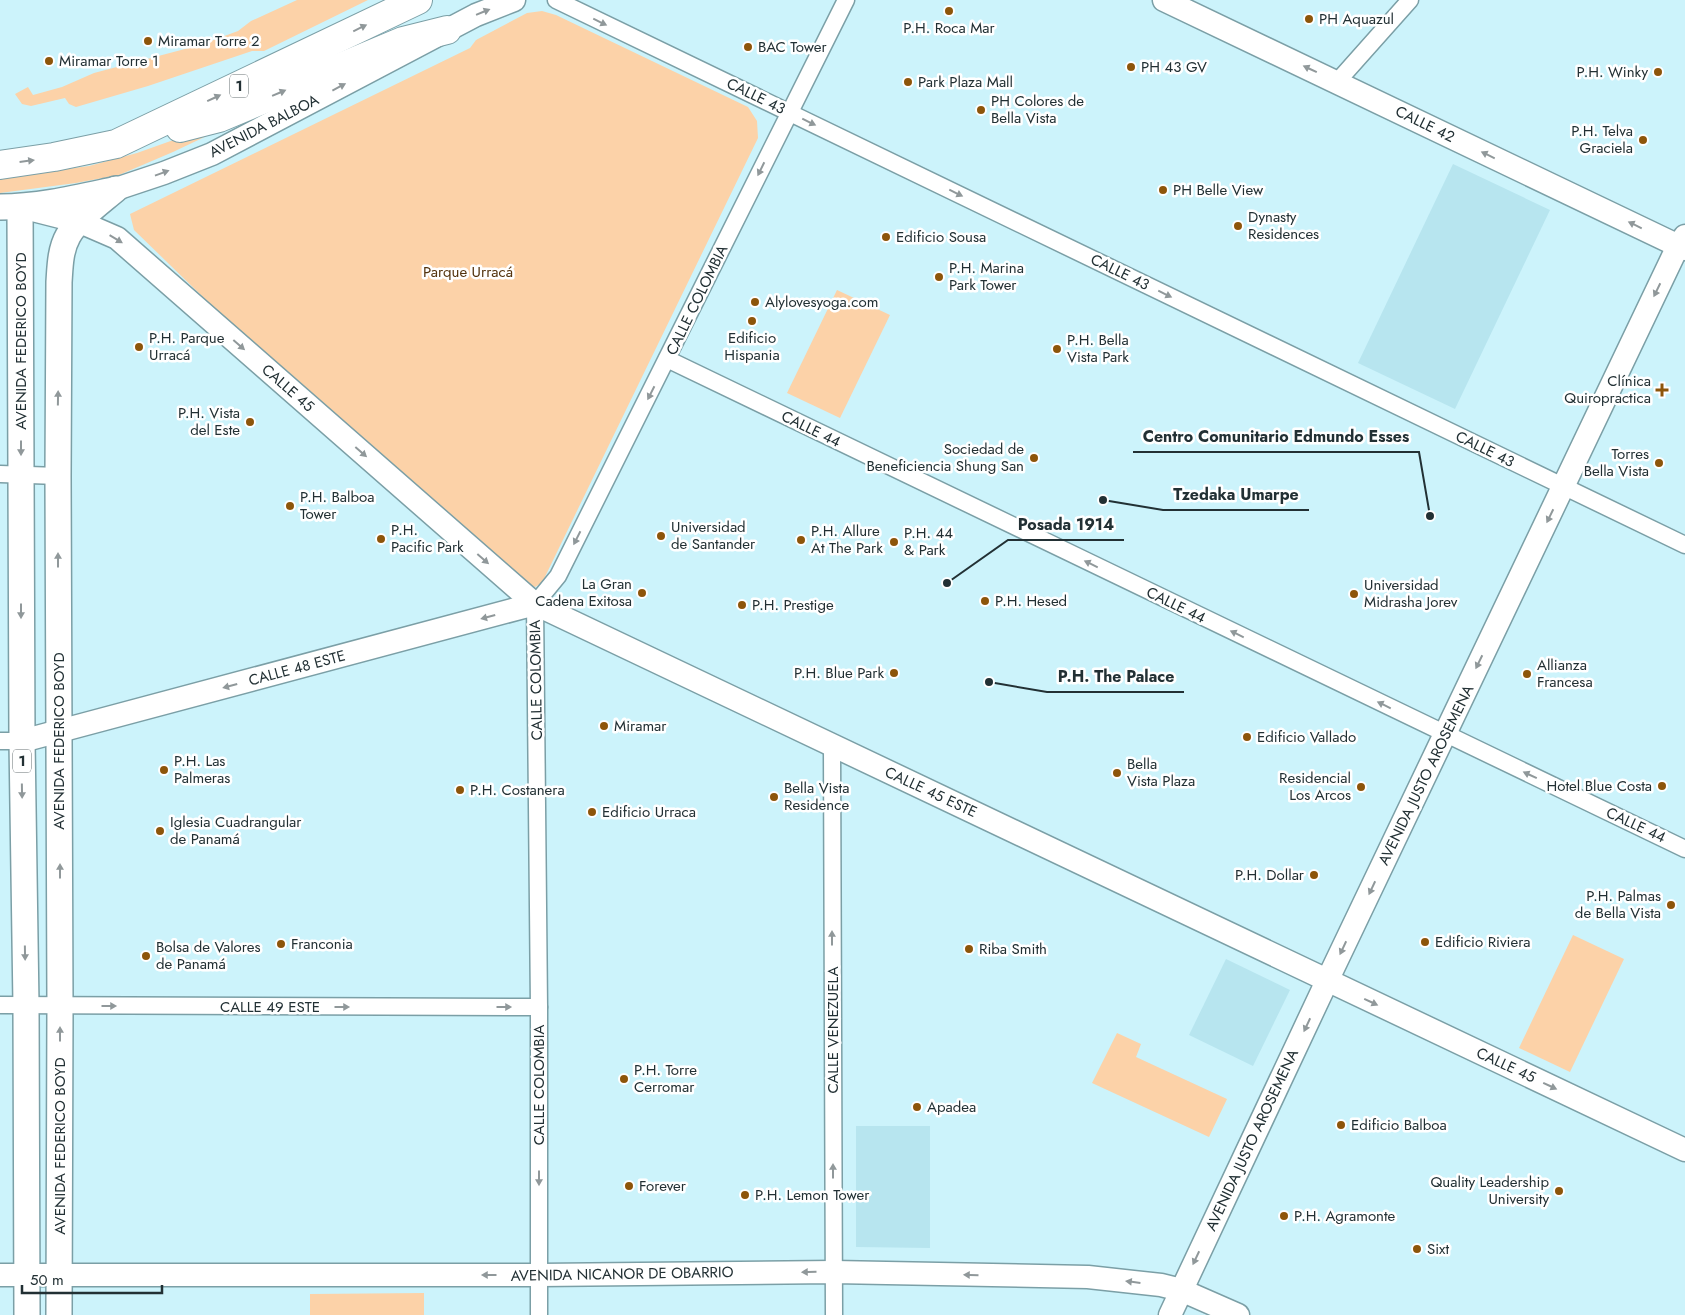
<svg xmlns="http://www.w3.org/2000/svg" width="1685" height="1315" viewBox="0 0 1685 1315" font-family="Jost,sans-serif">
<rect width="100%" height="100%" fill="#ccf3fb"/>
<g fill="#b7e5ef">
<path d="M1453 164 1550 210 1455 409 1358 363Z"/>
<path d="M1226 959 1290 990 1253 1066 1189 1035Z"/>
<path d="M856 1126H930V1248L856 1247Z"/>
</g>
<g fill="#fcd2a8">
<path d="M297 0H368L264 51H252L148 86 76 107 69 104 65 98 31 106 22 104 15 94 28 87 33 95 62 87 94 73 200 45 238 31 251 21Z"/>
<path d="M542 11 556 15 748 107 757 121 758 138 542 583 535 587 527 584 387 476 134 230 130 214 470 48 476 40 527 13Z"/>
<path d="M274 104 173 152 119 175 76 183 0 193V178L89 166 137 153Z"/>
<path d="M837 290 890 315 840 418 787 393Z"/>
<path d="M1573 935 1624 959 1570 1072 1519 1048Z"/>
<path d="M1117 1033 1141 1044 1136 1057 1227 1099 1209 1137 1092 1083Z"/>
<path d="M424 1293V1315H310V1294Z"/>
</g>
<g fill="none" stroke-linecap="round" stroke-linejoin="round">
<g stroke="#7b9fa6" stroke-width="19">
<g id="street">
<path d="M556 0 1685 545"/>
<path d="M1337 82 1410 0"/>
<path d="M667 359 1685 849"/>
<path d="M0 474 58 476"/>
<path d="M0 741H22"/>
<path d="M832 746 834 1315"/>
<path d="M0 1005 539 1007"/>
<path d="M539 1315V1007L535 604 558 576 846 0"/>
</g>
</g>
<g stroke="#7b9fa6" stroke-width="25">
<g id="secondary">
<path d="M1164 0 1685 249"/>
<path d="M116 189 164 173 212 154 476 15 514 0"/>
<path d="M21 207 80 222 117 238 535 604 1685 1150"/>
<path d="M22 741 535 604"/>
<path d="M0 1275H540L834 1272 1088 1277 1161 1285 1181 1290 1238 1315"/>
<path d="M1170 1315 1327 981 1678 246 1685 236"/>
</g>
</g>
<g stroke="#7b9fa6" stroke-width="28">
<g id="primary">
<path d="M0 207C39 207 76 198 113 190"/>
<path d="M20 207 22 741 26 1005 27 1315"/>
<path d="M59 1315 60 1006 58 476 59 282C60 268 60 250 68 236 77 219 101 202 116 189"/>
</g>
</g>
<g stroke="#7b9fa6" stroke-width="30">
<g id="highway">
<path d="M180 128 219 118 403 41 447 30"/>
<path d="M0 165 54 157 116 144 418 0"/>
</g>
</g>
<use href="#street" stroke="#fff" stroke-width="16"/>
<use href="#secondary" stroke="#fff" stroke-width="22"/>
<use href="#primary" stroke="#fff" stroke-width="25"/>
<use href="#highway" stroke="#fff" stroke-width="28"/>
</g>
<defs><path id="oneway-solid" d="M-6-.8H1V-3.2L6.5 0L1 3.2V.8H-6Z" transform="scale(1.25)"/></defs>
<g fill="#90989a">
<use href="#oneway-solid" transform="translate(483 12) rotate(-22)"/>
<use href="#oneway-solid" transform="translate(600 22) rotate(26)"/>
<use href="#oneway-solid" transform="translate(360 28) rotate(-26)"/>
<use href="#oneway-solid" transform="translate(1310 69) rotate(-155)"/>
<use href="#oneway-solid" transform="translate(339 87) rotate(-28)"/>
<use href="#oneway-solid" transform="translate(279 93) rotate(-23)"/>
<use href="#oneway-solid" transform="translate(214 98) rotate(-25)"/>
<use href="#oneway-solid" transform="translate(809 122) rotate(26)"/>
<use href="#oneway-solid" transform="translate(1488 155) rotate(-154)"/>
<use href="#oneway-solid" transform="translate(27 161) rotate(-7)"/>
<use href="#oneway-solid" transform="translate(761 169) rotate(116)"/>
<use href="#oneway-solid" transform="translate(162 173) rotate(-20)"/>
<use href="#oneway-solid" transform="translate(956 193) rotate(26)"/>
<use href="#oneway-solid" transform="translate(1635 225) rotate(-154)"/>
<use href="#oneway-solid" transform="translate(116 239) rotate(31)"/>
<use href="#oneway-solid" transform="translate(1657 290) rotate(116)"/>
<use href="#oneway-solid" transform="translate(1165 294) rotate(26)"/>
<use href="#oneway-solid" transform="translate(239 345) rotate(41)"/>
<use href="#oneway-solid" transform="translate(651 393) rotate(117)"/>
<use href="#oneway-solid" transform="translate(58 398) rotate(-89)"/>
<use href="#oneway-solid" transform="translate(21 448) rotate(90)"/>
<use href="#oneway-solid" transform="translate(361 452) rotate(41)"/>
<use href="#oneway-solid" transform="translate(1550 516) rotate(116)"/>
<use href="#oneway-solid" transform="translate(577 538) rotate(117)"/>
<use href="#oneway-solid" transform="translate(483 559) rotate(41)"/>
<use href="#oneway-solid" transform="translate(58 560) rotate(-90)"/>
<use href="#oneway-solid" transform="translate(1091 564) rotate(-154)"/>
<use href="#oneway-solid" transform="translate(21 611) rotate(90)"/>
<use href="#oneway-solid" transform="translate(488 617) rotate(165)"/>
<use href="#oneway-solid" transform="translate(1237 634) rotate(-154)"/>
<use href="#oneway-solid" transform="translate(1479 662) rotate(116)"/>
<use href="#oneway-solid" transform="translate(230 686) rotate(165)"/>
<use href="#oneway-solid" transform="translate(1384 705) rotate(-154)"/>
<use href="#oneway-solid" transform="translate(1530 775) rotate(-155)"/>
<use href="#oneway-solid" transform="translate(22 791) rotate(89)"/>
<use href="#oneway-solid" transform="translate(60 871) rotate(-90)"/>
<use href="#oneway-solid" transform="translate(1372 888) rotate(115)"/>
<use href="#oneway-solid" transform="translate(832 938) rotate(-90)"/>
<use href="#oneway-solid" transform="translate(1343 948) rotate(115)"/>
<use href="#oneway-solid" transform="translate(25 953) rotate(89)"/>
<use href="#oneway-solid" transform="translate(1371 1002) rotate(25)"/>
<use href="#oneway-solid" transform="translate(109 1006)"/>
<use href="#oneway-solid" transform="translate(342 1007)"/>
<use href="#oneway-solid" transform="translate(504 1007)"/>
<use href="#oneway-solid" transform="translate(1307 1025) rotate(115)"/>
<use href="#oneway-solid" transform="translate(60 1034) rotate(-90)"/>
<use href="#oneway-solid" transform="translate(1550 1086) rotate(25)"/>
<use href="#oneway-solid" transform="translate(833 1171) rotate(-90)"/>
<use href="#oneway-solid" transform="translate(539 1178) rotate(90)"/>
<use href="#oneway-solid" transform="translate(1196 1258) rotate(115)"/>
<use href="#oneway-solid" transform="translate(809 1272) rotate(179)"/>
<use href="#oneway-solid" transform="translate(489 1275) rotate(-180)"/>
<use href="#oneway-solid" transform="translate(971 1275) rotate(-179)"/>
<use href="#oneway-solid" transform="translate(1133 1282) rotate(-173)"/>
</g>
<g fill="#8d550a" stroke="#fff" stroke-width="2">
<circle cx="949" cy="11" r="5"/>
<circle cx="1309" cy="19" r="5"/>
<circle cx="148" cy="41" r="5"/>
<circle cx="748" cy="47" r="5"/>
<circle cx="49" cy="61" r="5"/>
<circle cx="1131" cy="67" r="5"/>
<circle cx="1658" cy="72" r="5"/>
<circle cx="908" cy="82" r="5"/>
<circle cx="981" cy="110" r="5"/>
<circle cx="1643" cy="140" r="5"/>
<circle cx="1163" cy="190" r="5"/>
<circle cx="1238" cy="226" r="5"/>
<circle cx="886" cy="237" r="5"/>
<circle cx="939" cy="277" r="5"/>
<circle cx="755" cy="302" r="5"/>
<circle cx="752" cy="321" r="5"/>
<circle cx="139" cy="347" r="5"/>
<circle cx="1057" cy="349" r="5"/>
<path d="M1659.5 382.5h5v5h5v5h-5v5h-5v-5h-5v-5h5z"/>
<circle cx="250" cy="422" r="5"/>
<circle cx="1034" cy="458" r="5"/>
<circle cx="1659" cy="463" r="5"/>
<circle cx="290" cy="506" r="5"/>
<circle cx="661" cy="536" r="5"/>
<circle cx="381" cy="539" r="5"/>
<circle cx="801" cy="540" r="5"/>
<circle cx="894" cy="542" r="5"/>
<circle cx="642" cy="593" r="5"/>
<circle cx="1354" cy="594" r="5"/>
<circle cx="985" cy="601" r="5"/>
<circle cx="742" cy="605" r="5"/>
<circle cx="894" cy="673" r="5"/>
<circle cx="1527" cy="674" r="5"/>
<circle cx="604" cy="726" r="5"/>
<circle cx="1247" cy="737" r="5"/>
<circle cx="164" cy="770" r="5"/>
<circle cx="1117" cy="773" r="5"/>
<circle cx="1662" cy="786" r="5"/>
<circle cx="1361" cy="787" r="5"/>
<circle cx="460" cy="790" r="5"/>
<circle cx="774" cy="797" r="5"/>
<circle cx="592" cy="812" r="5"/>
<circle cx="160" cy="831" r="5"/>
<circle cx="1314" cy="875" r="5"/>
<circle cx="1671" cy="905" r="5"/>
<circle cx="1425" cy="942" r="5"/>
<circle cx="281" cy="944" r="5"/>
<circle cx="969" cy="949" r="5"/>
<circle cx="146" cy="956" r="5"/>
<circle cx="624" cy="1079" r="5"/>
<circle cx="917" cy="1107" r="5"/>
<circle cx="1341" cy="1125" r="5"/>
<circle cx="629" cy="1186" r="5"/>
<circle cx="1559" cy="1191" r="5"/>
<circle cx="745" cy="1195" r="5"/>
<circle cx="1284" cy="1216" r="5"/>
<circle cx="1417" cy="1249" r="5"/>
</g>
<g text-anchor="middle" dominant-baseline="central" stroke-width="5" stroke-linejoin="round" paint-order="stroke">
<g fill="#fff" stroke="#646e71" stroke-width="1">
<rect x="230" y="74.5" width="18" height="23" rx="4"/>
<rect x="13" y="749.5" width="18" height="23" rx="4"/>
</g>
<g font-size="14" font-weight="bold" fill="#223034">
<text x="239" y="86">1</text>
<text x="22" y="761">1</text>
</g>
<g font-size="15" fill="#223034" stroke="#fff" text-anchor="start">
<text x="1319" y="19">PH Aquazul</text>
<text x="949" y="28" text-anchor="middle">P.H. Roca Mar</text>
<text x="158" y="41">Miramar Torre 2</text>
<text x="758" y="47">BAC Tower</text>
<text x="59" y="61">Miramar Torre 1</text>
<text x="1141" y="67">PH 43 GV</text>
<text x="1648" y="72" text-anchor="end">P.H. Winky</text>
<text x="918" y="82">Park Plaza Mall</text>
<text x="991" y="101">PH Colores de<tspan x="991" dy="17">Bella Vista</tspan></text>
<text x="1633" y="131" text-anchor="end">P.H. Telva<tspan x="1633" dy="17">Graciela</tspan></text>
<text x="1173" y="190">PH Belle View</text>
<text x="1248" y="217">Dynasty<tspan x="1248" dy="17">Residences</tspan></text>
<text x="896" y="237">Edificio Sousa</text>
<text x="949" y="268">P.H. Marina<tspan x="949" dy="17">Park Tower</tspan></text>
<text x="765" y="302">Alylovesyoga.com</text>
<text x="149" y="338">P.H. Parque<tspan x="149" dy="17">Urracá</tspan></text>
<text x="752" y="338" text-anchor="middle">Edificio<tspan x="752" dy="17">Hispania</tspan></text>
<text x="1067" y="340">P.H. Bella<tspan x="1067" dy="17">Vista Park</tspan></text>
<text x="1651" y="381" text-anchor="end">Clínica<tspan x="1651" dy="17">Quiropractica</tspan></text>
<text x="240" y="413" text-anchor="end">P.H. Vista<tspan x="240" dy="17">del Este</tspan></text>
<text x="1024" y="449" text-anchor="end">Sociedad de<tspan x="1024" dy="17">Beneficiencia Shung San</tspan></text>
<text x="1649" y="454" text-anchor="end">Torres<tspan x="1649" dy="17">Bella Vista</tspan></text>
<text x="300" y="497">P.H. Balboa<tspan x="300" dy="17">Tower</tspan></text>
<text x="671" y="527">Universidad<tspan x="671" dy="17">de Santander</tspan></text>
<text x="391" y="530">P.H.<tspan x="391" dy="17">Pacific Park</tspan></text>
<text x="811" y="531">P.H. Allure<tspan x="811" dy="17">At The Park</tspan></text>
<text x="904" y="533">P.H. 44<tspan x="904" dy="17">&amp; Park</tspan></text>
<text x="632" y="584" text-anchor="end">La Gran<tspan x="632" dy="17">Cadena Exitosa</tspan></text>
<text x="1364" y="585">Universidad<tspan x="1364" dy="17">Midrasha Jorev</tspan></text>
<text x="995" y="601">P.H. Hesed</text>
<text x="752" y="605">P.H. Prestige</text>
<text x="1537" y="665">Allianza<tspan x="1537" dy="17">Francesa</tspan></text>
<text x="884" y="673" text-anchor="end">P.H. Blue Park</text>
<text x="614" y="726">Miramar</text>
<text x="1257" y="737">Edificio Vallado</text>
<text x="174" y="761">P.H. Las<tspan x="174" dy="17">Palmeras</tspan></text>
<text x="1127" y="764">Bella<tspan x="1127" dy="17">Vista Plaza</tspan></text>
<text x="1351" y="778" text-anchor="end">Residencial<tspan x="1351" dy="17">Los Arcos</tspan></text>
<text x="1652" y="786" text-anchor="end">Hotel Blue Costa</text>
<text x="784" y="788">Bella Vista<tspan x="784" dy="17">Residence</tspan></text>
<text x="470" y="790">P.H. Costanera</text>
<text x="602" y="812">Edificio Urraca</text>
<text x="170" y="822">Iglesia Cuadrangular<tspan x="170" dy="17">de Panamá</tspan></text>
<text x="1304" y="875" text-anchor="end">P.H. Dollar</text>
<text x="1661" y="896" text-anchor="end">P.H. Palmas<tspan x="1661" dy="17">de Bella Vista</tspan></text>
<text x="1435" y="942">Edificio Riviera</text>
<text x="291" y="944">Franconia</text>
<text x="156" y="947">Bolsa de Valores<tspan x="156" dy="17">de Panamá</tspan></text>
<text x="979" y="949">Riba Smith</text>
<text x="634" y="1070">P.H. Torre<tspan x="634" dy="17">Cerromar</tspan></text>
<text x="927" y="1107">Apadea</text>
<text x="1351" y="1125">Edificio Balboa</text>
<text x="1549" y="1182" text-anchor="end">Quality Leadership<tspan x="1549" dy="17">University</tspan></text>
<text x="639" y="1186">Forever</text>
<text x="755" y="1195">P.H. Lemon Tower</text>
<text x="1294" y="1216">P.H. Agramonte</text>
<text x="1427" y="1249">Sixt</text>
</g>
<g font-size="15" fill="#223034" stroke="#fff">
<text transform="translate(756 96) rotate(26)">CALLE 43</text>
<text transform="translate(1425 124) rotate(26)">CALLE 42</text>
<text transform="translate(264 126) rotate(-27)">AVENIDA BALBOA</text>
<text transform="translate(1120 272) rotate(26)">CALLE 43</text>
<text transform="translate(697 300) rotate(-64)">CALLE COLOMBIA</text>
<text transform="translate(21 341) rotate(-90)">AVENIDA FEDERICO BOYD</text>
<text transform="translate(288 388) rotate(41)">CALLE 45</text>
<text transform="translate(811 429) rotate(26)">CALLE 44</text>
<text transform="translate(1485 449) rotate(26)">CALLE 43</text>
<text transform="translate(1176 605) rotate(26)">CALLE 44</text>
<text transform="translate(297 668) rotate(-15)">CALLE 48 ESTE</text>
<text transform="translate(536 680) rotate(-91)">CALLE COLOMBIA</text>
<text transform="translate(59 741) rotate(-90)">AVENIDA FEDERICO BOYD</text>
<text transform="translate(1426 775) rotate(-64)">AVENIDA JUSTO AROSEMENA</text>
<text transform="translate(931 792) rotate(25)">CALLE 45 ESTE</text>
<text transform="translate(1636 825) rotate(25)">CALLE 44</text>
<text x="270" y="1007">CALLE 49 ESTE</text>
<text transform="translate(833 1030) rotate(-90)">CALLE VENEZUELA</text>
<text transform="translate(1506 1065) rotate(25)">CALLE 45</text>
<text transform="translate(539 1085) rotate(-90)">CALLE COLOMBIA</text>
<text transform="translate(1252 1140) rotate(-65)">AVENIDA JUSTO AROSEMENA</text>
<text transform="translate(60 1146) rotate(-90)">AVENIDA FEDERICO BOYD</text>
<text transform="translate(622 1274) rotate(-1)">AVENIDA NICANOR DE OBARRIO</text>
</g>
<g font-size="15" fill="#53330d" stroke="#fff">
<text x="468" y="272">Parque Urracá</text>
</g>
</g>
<path fill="none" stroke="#223034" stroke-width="2" d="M1430 516L1419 452H1133M1103 500L1163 510H1309M947 583L1008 540H1124M989 682L1047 692H1184"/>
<g fill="#223034" stroke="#fff" stroke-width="2">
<circle cx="1430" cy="516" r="5"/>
<circle cx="1103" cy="500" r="5"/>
<circle cx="947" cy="583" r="5"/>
<circle cx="989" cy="682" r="5"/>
</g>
<g font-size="16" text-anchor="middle" font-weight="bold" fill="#223034" stroke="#fff" stroke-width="5" stroke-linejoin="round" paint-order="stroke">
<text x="1276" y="442">Centro Comunitario Edmundo Esses</text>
<text x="1236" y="500">Tzedaka Umarpe</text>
<text x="1066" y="530">Posada 1914</text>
<text x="1116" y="682">P.H. The Palace</text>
</g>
<path d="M22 1285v8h140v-8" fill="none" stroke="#223034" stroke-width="2.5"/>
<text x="30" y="1285" font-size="15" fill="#223034" stroke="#ffffff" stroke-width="4" paint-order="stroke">50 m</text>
</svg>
